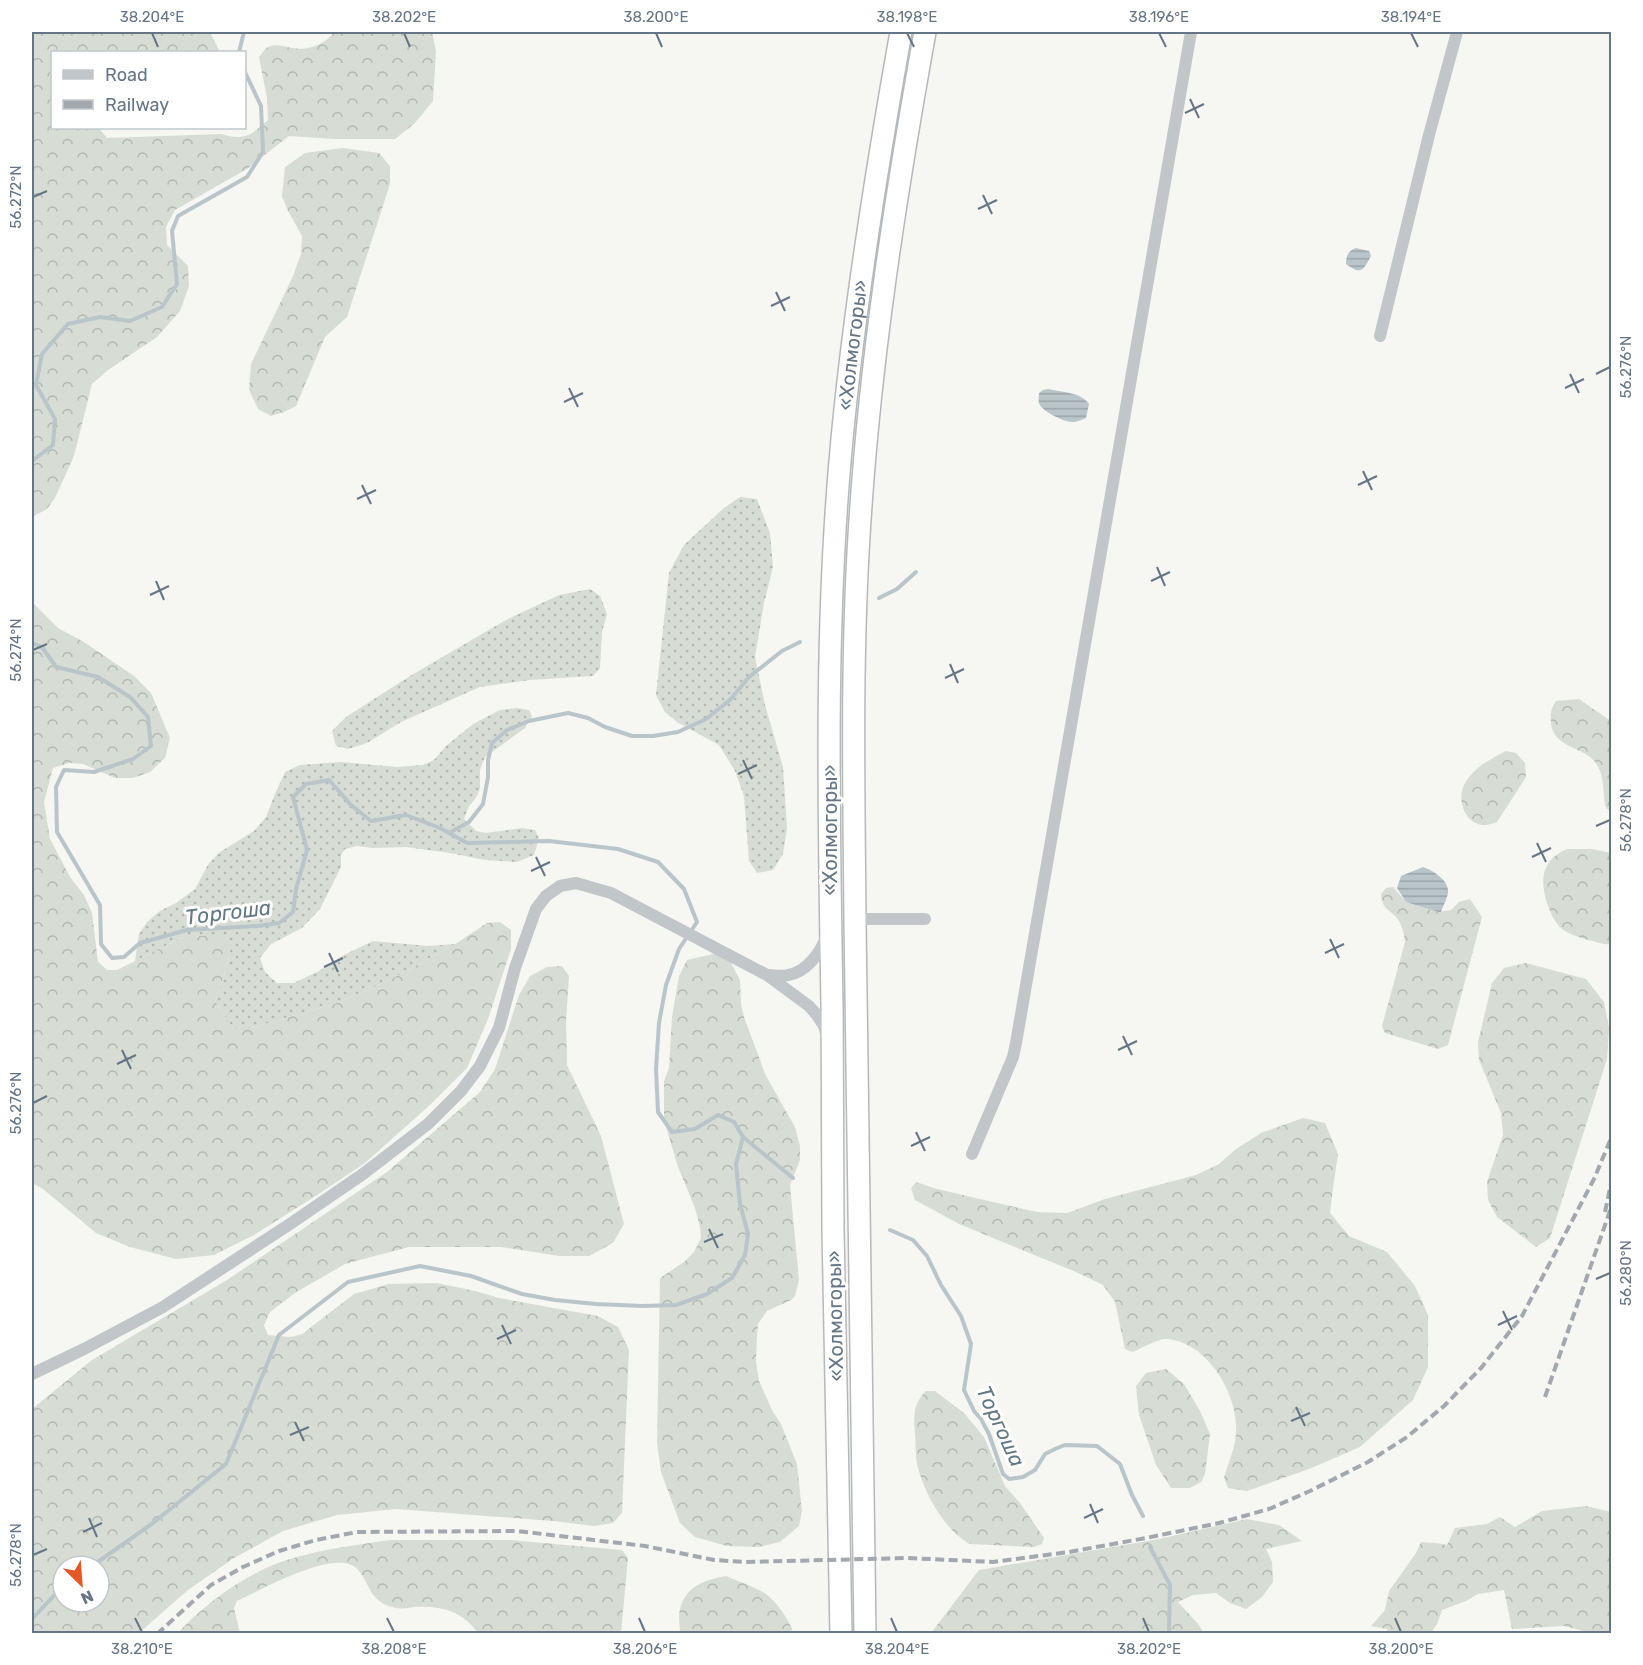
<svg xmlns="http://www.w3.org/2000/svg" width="1643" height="1665" viewBox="0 0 1643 1665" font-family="Rubik,sans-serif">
<defs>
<pattern id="grass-dots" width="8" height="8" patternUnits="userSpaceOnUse" patternTransform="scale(1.5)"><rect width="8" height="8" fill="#d7ddd4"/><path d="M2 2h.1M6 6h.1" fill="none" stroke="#b2b8b2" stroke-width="1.8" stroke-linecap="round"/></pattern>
<pattern id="forest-crowns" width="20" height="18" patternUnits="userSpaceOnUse" patternTransform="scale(1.5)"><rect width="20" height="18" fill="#d7ddd4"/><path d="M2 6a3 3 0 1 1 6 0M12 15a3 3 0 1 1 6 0" fill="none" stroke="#b2b8b2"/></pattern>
<pattern id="water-rules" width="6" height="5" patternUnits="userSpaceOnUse" patternTransform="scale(1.5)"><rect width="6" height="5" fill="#b9c5c9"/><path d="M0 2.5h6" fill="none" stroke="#9aa5a9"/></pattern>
</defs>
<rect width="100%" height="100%" fill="#f6f6f3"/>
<g fill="url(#grass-dots)">
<path d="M740 497 757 499 770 533 773 567 764 603 755 657 765 705 783 767 787 828 783 854 773 870 757 873 749 861 744 796 735 771 719 745 677 722 665 712 656 695 669 573 684 545 724 508Z"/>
<path d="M590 589 600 596 607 614 602 632 600 668 593 676 530 680 480 687 401 722 367 743 348 749 336 746 332 731 346 717 410 676 506 620 559 595Z"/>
<path d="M517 708 529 710 532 716 525 728 485 757 480 770V788L477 796 468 808 464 819 476 831 486 833 522 828 535 830 539 838 534 855 517 862 485 860 450 853 406 847 373 848 357 846 345 849 341 855V867L320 909 302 928 271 944 260 958 265 972 277 983H294L319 971 342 956 373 941 428 946 455 944 386 982 337 1003 251 1028H233L215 1001 228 963 230 948 183 937 135 961 139 934 147 922 160 911 176 903 195 889 209 863 220 852 254 831 266 817 275 794 285 772 300 765 341 762 397 767 423 765 434 760 446 746 473 724 500 710Z"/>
</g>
<g fill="url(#forest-crowns)" fill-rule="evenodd">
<path d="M32 32H210L220 52H52V128H99L107 138 221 134C245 141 251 135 268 120L267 98 259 57C262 54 264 49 268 47 276 43 285 47 292 48 310 51 324 44 335 32H432L436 51 433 101 414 124 395 139H334L289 136 247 169 175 210 166 227 167 245 188 266 189 286 180 311 157 337 108 370 92 384 74 456 55 498 47 509 32 517Z"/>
<path d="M343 148 379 153 390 166V184L347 317 325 337 296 406 284 412 271 416 258 409 249 390 251 364 293 276 301 254 302 236 287 209 282 196 285 167 305 153Z"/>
<path d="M32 602 58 628 84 642 134 676 151 693 170 738 165 758 150 772 133 778H115L83 764 69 763 53 768 44 802 50 839 70 877 84 895 92 913 98 962 107 970H117L183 937 224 935 230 948 228 963 215 1001 233 1028H251L337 1003 386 982 455 944 487 923 500 922 511 930V949L488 1019 467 1068 431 1104 365 1163 314 1197 254 1235 214 1255 176 1259 130 1247 96 1233 43 1189 32 1183Z"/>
<path d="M1579 699 1611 721V812L1606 808C1602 793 1606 776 1595 762 1584 747 1553 748 1551 723 1550 713 1551 709 1556 701Z"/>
<path d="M1506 751 1516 753 1525 763 1526 777 1497 822C1493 823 1487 826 1483 825 1464 823 1456 798 1465 783 1475 767 1490 759 1506 751Z"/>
<path d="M1567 849H1592L1611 853V944C1605 945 1599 943 1593 941 1583 939 1571 935 1562 929 1549 918 1538 883 1546 868 1550 858 1558 853 1567 849Z"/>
<path d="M1393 887 1406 902 1438 912 1451 910 1459 902 1470 899 1482 917 1448 1045 1438 1049 1385 1033 1382 1026 1405 942C1404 933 1402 925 1397 918 1388 908 1382 909 1381 894L1386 888Z"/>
<path d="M717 953 729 959 740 980 741 1004 744 1017 766 1076 795 1127 800 1146V1160L790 1185 799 1280 795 1296 791 1300 767 1311 758 1324 757 1336 756 1362 759 1381 773 1412 781 1424 797 1464 802 1511 799 1526 780 1542 759 1547 727 1546 695 1537 680 1523 661 1472 657 1443 660 1278 684 1262 694 1252 701 1238 700 1227 695 1208 678 1167 664 1120V1081L669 1068 672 1017 679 976 687 960Z"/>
<path d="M1526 963 1586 979 1604 1002 1609 1028 1607 1059 1550 1238 1536 1247 1497 1217 1488 1200 1487 1182 1503 1135 1501 1113 1479 1060 1478 1042 1492 983 1504 968Z"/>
<path d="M562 966 569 976 566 1021 567 1065 601 1136 624 1224 613 1243 589 1256H559L501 1247H409L345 1264 295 1293 270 1312 264 1325 268 1335 291 1337 302 1334 354 1294 389 1284 437 1283 475 1291 499 1298 598 1316 618 1327 629 1350 622 1513 613 1523 594 1526 553 1521 396 1509 337 1515 283 1531 234 1558 188 1590 139 1633H32V1409L92 1360 227 1280 387 1172 480 1092 495 1069 519 995 530 976 547 967ZM63 1566H99V1602H63Z"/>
<path d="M1303 1118 1325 1123 1338 1154 1333 1188 1330 1213 1349 1236 1387 1252 1415 1286 1428 1315V1367L1413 1400 1360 1447 1309 1469 1247 1491 1228 1488 1224 1478C1228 1463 1235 1449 1236 1433 1239 1395 1207 1341 1166 1339 1158 1338 1141 1349 1132 1352L1125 1349 1115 1302 1103 1285 1076 1272 959 1224 915 1200 911 1188 916 1182 937 1189 1037 1212 1067 1213 1105 1199 1196 1175 1219 1164 1236 1149 1261 1133Z"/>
<path d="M1166 1369 1184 1384 1200 1411 1210 1434 1205 1474 1201 1482 1190 1488H1171L1156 1465 1139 1415 1136 1386 1146 1373Z"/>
<path d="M926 1391H935L964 1413 984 1437 1005 1486 1020 1503 1044 1538 1042 1544 1034 1547 970 1544C945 1531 925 1494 918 1468 915 1457 916 1445 915 1435 914 1416 912 1405 926 1391Z"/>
<path d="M1586 1506 1611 1512V1633H1591L1564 1626 1512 1629 1504 1590 1478 1594 1466 1601 1442 1610 1437 1624 1431 1633H1387V1629L1371 1626 1385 1610 1389 1591 1416 1553 1421 1542 1436 1543 1447 1545 1455 1528 1487 1524 1500 1517 1515 1527 1542 1511Z"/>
<path d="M1247 1519 1279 1525 1302 1541 1266 1549 1272 1562 1273 1582 1262 1597 1246 1609 1230 1603 1216 1593 1193 1595 1178 1602 1199 1625 1204 1633H931L979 1570 1159 1539Z"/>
<path d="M391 1540H510L622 1550 628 1558 621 1633H478C461 1610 441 1606 414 1607 408 1608 402 1609 396 1608 370 1602 373 1590 359 1571 340 1544 260 1591 237 1601L234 1608 240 1633H178C204 1604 248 1572 287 1560 321 1549 356 1545 391 1540Z"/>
<path d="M726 1576C739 1582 754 1586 766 1594 775 1600 791 1622 793 1633H680C680 1626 678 1616 680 1609 686 1586 704 1580 726 1576Z"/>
</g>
<g fill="url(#water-rules)">
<path d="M1356 248 1369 251 1371 256C1363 271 1361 275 1346 264 1346 256 1348 251 1356 248Z"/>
<path d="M1048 389C1061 392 1081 392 1089 404L1086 418C1081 420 1077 422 1072 422 1064 422 1041 411 1039 403 1038 401 1039 396 1039 393L1043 390Z"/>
<path d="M1423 867C1433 870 1450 881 1448 893 1447 899 1443 906 1441 912H1438L1406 902 1397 888 1401 876Z"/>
</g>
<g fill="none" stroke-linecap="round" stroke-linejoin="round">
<g stroke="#b9c5c9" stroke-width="4">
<path d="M239 52 244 32"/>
<path d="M32 461 53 445 55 419 36 385 42 354 68 324 100 317 130 321 162 307 177 284 172 231 178 216 247 177 263 152 261 106 244 70"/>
<path d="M879 598 897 589 916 572"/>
<path d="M32 643 42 647 56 667 98 677 130 697 148 717 151 746 133 759 94 772 64 770 56 787 57 832 100 905 101 944 112 958 124 957 140 943 187 930 258 926 279 923 293 912 296 889 307 850 293 797 306 784 329 780 351 805 371 821 406 815 440 828 467 843 549 841 618 849 658 862 684 889 697 922 679 949 666 985 659 1023 656 1069 658 1112 672 1132 695 1129 718 1115 734 1122 743 1137 793 1178"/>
<path d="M449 833 469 822 483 804 488 777V760L492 743 507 730 529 721 568 713 588 718 605 727 632 736H653L678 732 706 719 730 700 749 677 782 651 800 642"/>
<path d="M890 1230 913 1240 927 1256 941 1285 961 1316 971 1344 964 1390 974 1411 981 1419 989 1434 1003 1474 1009 1479 1023 1477 1035 1470 1045 1454 1055 1449 1065 1445 1097 1446 1120 1464 1132 1495 1143 1516"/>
<path d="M1150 1547 1170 1585 1169 1634"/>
<path d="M92 1566 153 1523 226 1464 279 1335 348 1282 420 1266 471 1276 522 1294 555 1300 596 1304 642 1306 676 1305 707 1294 732 1278 745 1255 748 1234 740 1204 736 1164 743 1137"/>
<path d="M32 1619 63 1586"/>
</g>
<g stroke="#b5b8bb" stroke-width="24">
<g id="trunk">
<path id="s1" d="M841 1634C838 1499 835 1364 833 1230 832 1154 833 1079 832 1004 829 816 824 626 842 439 855 302 877 166 901 32"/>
<path d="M865 1634C860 1397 857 1160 855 923 854 794 851 664 859 536 869 366 895 199 925 32"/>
</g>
</g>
<g stroke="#c2c6c9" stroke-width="12">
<path d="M1380 336 1429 135 1457 32"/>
<path d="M855 919H925"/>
<path d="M768 975C774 975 782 977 788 975 807 972 821 952 827 935"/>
<path d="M972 1154 1013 1057 1016 1043 1191 32"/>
<path d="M32 1374 84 1349 163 1307 290 1224 363 1174 428 1124 461 1091 480 1066 499 1028 515 968 536 909 546 896 560 886 576 883 611 893 767 975 809 1006 817 1015 824 1026 827 1037"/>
</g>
<use href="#trunk" stroke="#fff" stroke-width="21"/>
<g stroke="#a2a8ae" stroke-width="4" stroke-dasharray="9 4.5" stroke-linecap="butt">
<path d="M1605 1212 1612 1179"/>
<path d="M1545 1397 1612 1205"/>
<path d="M157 1634 211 1585 243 1567 279 1551 316 1540 357 1532 517 1531 645 1546 714 1560 746 1562 908 1558 993 1562 1069 1552 1146 1538 1219 1523 1269 1509 1310 1491 1368 1462 1407 1437 1444 1406 1481 1368 1522 1316 1594 1179 1612 1136"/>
</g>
</g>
<path fill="none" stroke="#657584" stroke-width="2" d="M152 33 158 47M404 33 410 47M656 33 662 47M907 33 914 47M1159 33 1166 47M1411 33 1418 47M1190 99 1199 118M1185 113 1204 104M983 195 992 214M33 197 47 191M978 209 997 200M776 292 785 311M771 306 790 297M1570 374 1579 393M1596 374 1610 367M569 388 578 407M1565 388 1584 379M564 402 583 393M1363 471 1372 490M362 485 371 504M1358 485 1377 476M357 499 376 490M1157 567 1165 586M156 581 164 600M1151 581 1170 572M150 595 169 586M33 650 47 644M950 664 958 683M945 678 964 669M743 760 752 779M738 774 757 765M1596 826 1610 820M1537 843 1546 862M536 857 545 876M1532 857 1551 848M531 871 550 862M1330 939 1339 958M329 953 338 972M1325 953 1344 944M324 967 343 958M1123 1036 1132 1055M122 1050 131 1069M1118 1050 1137 1041M117 1064 136 1055M33 1103 47 1096M916 1132 925 1151M911 1146 930 1137M709 1229 718 1248M704 1242 723 1234M1596 1279 1610 1273M1503 1311 1512 1330M502 1325 511 1344M1498 1325 1517 1316M497 1339 516 1330M1296 1407 1305 1426M1291 1421 1310 1413M295 1422 304 1441M290 1435 309 1427M1090 1504 1098 1523M89 1518 97 1537M1084 1518 1103 1509M83 1532 102 1523M33 1555 47 1549M135 1618 142 1632M387 1618 394 1632M639 1618 645 1632M891 1618 897 1632M1143 1618 1149 1632M1395 1618 1401 1632"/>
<g text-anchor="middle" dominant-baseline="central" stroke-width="6" stroke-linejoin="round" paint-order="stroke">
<g font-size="20" fill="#657584" stroke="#fff">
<text stroke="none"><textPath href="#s1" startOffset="1290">«Холмогоры»</textPath></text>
<text transform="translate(830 830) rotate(-90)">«Холмогоры»</text>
<text transform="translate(835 1316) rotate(-91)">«Холмогоры»</text>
</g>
<g font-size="21" font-style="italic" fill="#617781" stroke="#fff">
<text transform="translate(228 912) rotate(-7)">Торгоша</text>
<text transform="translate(1001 1426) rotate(65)">Торгоша</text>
</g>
</g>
<rect width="1643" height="1665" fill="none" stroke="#ffffff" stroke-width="66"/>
<rect x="51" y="51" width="195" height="78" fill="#ffffff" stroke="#c1c8ce" stroke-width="1.5"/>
<rect x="63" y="70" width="30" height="9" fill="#c2c6c9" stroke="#c1c8ce" stroke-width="1.5"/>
<text x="105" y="81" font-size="18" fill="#657584">Road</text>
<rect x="63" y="100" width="30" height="9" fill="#a2a8ae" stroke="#c1c8ce" stroke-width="1.5"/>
<text x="105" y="111" font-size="18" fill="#657584">Railway</text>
<g transform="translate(81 1584) rotate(155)"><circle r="28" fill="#ffffff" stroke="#c1c8ce" stroke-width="1.5"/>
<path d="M0-4.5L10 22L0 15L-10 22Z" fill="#e55725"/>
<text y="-9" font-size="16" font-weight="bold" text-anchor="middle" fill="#657584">N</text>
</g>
<rect x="33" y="33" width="1577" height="1599" fill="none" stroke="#657584" stroke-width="2"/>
<g font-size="15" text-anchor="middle" fill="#657584">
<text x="152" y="22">38.204°E</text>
<text x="404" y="22">38.202°E</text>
<text x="656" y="22">38.200°E</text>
<text x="907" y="22">38.198°E</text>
<text x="1159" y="22">38.196°E</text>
<text x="1411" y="22">38.194°E</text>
<text transform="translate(16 197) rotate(-90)" y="5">56.272°N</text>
<text transform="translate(1626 367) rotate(-90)" y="5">56.276°N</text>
<text transform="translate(16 650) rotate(-90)" y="5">56.274°N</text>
<text transform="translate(1626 820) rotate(-90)" y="5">56.278°N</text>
<text transform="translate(16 1103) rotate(-90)" y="5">56.276°N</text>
<text transform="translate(1626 1273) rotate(-90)" y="5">56.280°N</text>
<text transform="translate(16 1555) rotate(-90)" y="5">56.278°N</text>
<text x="142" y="1654">38.210°E</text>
<text x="394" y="1654">38.208°E</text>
<text x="645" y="1654">38.206°E</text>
<text x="897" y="1654">38.204°E</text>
<text x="1149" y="1654">38.202°E</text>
<text x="1401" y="1654">38.200°E</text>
</g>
</svg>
